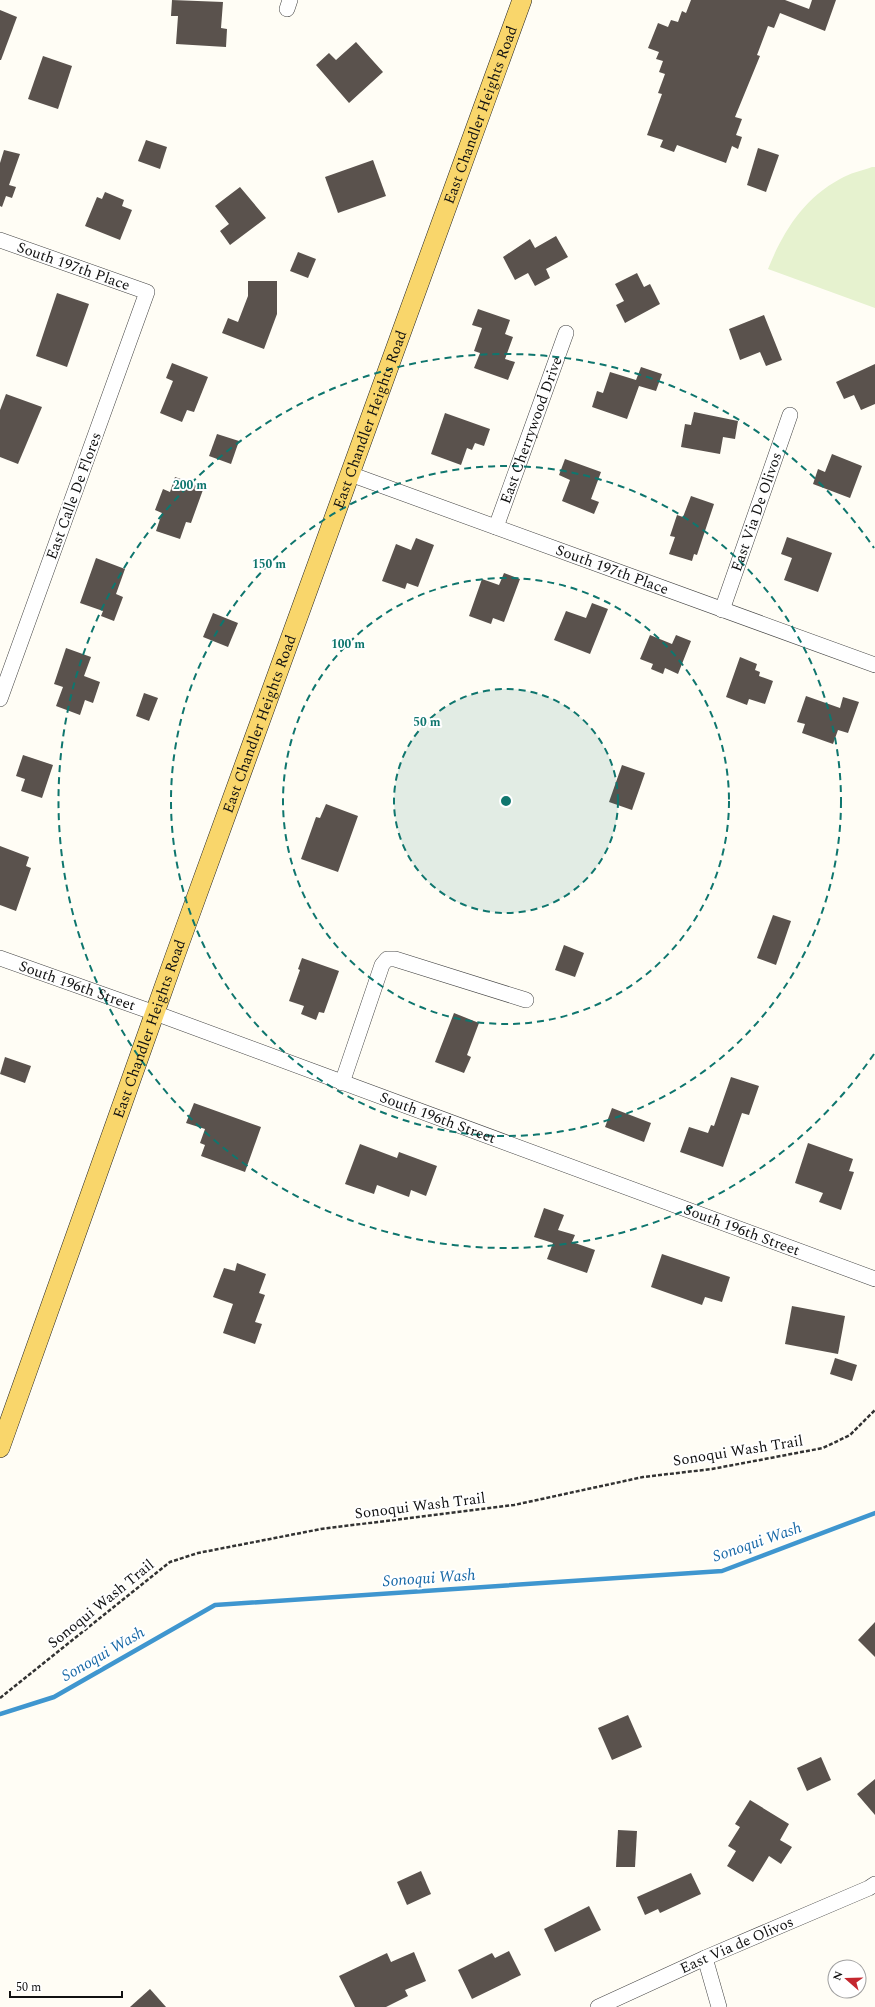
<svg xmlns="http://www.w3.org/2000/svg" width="875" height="2007" viewBox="0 0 875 2007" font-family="Spectral,serif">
<rect width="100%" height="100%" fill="#fffdf5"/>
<path fill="#e6f2cf" d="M872 167H875V308L768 269C783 232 803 199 840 179 850 173 861 171 872 167Z"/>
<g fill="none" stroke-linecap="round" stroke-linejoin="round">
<path stroke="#3f96cf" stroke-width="4.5" d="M0 1714 54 1697 215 1605 722 1571 875 1513"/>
</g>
<g fill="#5a524d">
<path d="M172 0 223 2 221 28 227 29 226 47 176 44 178 16H171Z"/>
<path d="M691 0H785L809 9 812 0H836L825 31 780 13 774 28 768 26 757 55 760 56 735 117 742 119 736 135 742 137 738 149 732 146 726 163 677 145 674 152 660 147 663 140 647 135 662 94 658 93 665 74 659 72 663 61 656 59 659 52 648 48 658 23 668 27 671 20 678 22 682 11 686 13Z"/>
<path d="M0 10 17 17 1 60H0Z"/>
<path d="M356 42 383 72 349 103 316 65 329 53 336 60Z"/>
<path d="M43 56 72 66 58 109 28 99Z"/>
<path d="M146 140 167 147 160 169 138 161Z"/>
<path d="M758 148 779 155 766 192 747 185Z"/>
<path d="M4 150 20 154 9 185 16 187 12 198 6 196 2 207 0 206V163Z"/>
<path d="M373 160 386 196 338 213 325 177Z"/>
<path d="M240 187 266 218 230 245 220 231 229 224 215 206Z"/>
<path d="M105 192 124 200 122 206 132 210 120 240 85 226 97 197 102 199Z"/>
<path d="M556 236 568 257 546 269 550 278 535 286 528 273 515 280 503 257 530 239 535 248Z"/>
<path d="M298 252 316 259 308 278 290 271Z"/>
<path d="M637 273 644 287 650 284 660 304 625 323 616 305 624 301 615 284Z"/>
<path d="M248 281H277V314L264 349 222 333 228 318 238 322 248 296Z"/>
<path d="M57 293 89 304 67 367 36 356Z"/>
<path d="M478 309 510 320 505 334 513 337 505 359 515 362 508 380 474 368 480 353 474 351 482 328 472 325Z"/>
<path d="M764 315 782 360 766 366 760 352 740 360 729 329Z"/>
<path d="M172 363 208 377 194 412 187 410 182 422 160 413 173 381 166 378Z"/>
<path d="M875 364V404L861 410 854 395 844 399 836 382Z"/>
<path d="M641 367 662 374 656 391 639 386 627 419 592 407 597 391 603 393 610 372 636 380Z"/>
<path d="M6 394 42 407 18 464 0 457V410Z"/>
<path d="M694 412 738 421 735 439 723 437 720 454 681 447 685 424 691 425Z"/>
<path d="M445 413 490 429 484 446 475 443 472 450 467 448 461 465 431 454Z"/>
<path d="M217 434 239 441 231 464 209 456Z"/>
<path d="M832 454 862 466 850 498 813 484 818 469 825 472Z"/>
<path d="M565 459 601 472 591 499 599 502 594 514 562 501 570 480 559 475Z"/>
<path d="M175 477 204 487 191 523 186 522 180 539 156 531 162 513 155 510 163 489 170 492Z"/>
<path d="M691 496 714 504 697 555 694 554 692 561 669 554 675 537 670 536 677 515 683 517Z"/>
<path d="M787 537 832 553 818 592 784 580 792 558 781 554Z"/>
<path d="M416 538 434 545 418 587 407 583 405 589 382 581 396 544 411 550Z"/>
<path d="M96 558 125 569 116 594 123 597 114 621 101 616 103 611 80 603Z"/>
<path d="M504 573 520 579 504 622 493 618 491 624 469 616 482 579 499 585Z"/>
<path d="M592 603 608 609 590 654 554 640 566 611 586 618Z"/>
<path d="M213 613 238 623 228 647 203 637Z"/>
<path d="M650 635 672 644 676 635 691 641 678 674 665 668 663 674 651 669 653 664 640 659Z"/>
<path d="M66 648 91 657 84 676 100 682 93 703 85 700 80 715 56 706 63 687 54 684Z"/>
<path d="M740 657 757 664 755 670 760 672 759 676 773 681 765 704 749 699 747 705 726 697Z"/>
<path d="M144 693 158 698 149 721 136 716Z"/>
<path d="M806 696 840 708 843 697 859 702 848 733 838 730 833 744 802 733 805 724 797 722Z"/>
<path d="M23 755 53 765 42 798 21 791 25 779 16 776Z"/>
<path d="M622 765 645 773 632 810 609 802Z"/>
<path d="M326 804 358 816 338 872 301 859 316 817 320 818Z"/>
<path d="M0 846 29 857 26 866 31 868 16 911 0 905Z"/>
<path d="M773 915 791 921 776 965 757 958Z"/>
<path d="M564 945 584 953 575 977 555 970Z"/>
<path d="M302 958 339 971 324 1013 319 1012 316 1020 301 1014 304 1006 289 1001 300 970 298 969Z"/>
<path d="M454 1013 479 1023 467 1055 471 1057 464 1073 435 1062Z"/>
<path d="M5 1057 31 1066 25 1083 0 1074Z"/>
<path d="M731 1077 759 1086 749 1115 742 1113 723 1167 680 1152 689 1127 708 1133 711 1125 714 1126Z"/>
<path d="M194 1103 261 1127 245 1172 201 1156 205 1145 200 1143 205 1129 186 1123Z"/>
<path d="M612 1108 651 1123 644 1142 605 1127Z"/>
<path d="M808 1143 853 1159 849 1171 854 1172 841 1210 819 1202 823 1193 795 1183Z"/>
<path d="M360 1144 397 1158 399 1152 437 1166 426 1196 411 1190 409 1197 377 1185 374 1194 345 1184Z"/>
<path d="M544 1208 564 1215 558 1230 575 1235 572 1242 595 1250 587 1273 547 1259 553 1243 534 1237Z"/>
<path d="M662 1254 730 1277 722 1302 705 1297 702 1305 651 1287Z"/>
<path d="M237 1263 266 1274 259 1293 265 1295 255 1322 262 1324 255 1344 223 1333 233 1304 213 1297 224 1268 235 1271Z"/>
<path d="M792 1306 845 1316 838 1354 785 1344Z"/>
<path d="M835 1358 857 1365 852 1381 830 1374Z"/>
<path d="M875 1622V1657L858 1640Z"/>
<path d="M628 1715 642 1747 612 1760 598 1728Z"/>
<path d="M821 1757 831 1780 807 1791 797 1768Z"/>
<path d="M875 1779V1815L857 1794Z"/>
<path d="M750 1800 789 1824 780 1840 792 1847 781 1864 769 1856 753 1882 727 1866 736 1851 728 1846 740 1827 735 1824Z"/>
<path d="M618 1830 637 1831 635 1867H616Z"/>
<path d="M421 1871 431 1894 407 1905 397 1882Z"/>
<path d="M691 1873 701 1894 660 1913 658 1909 645 1915 637 1897Z"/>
<path d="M589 1906 601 1930 555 1952 544 1929Z"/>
<path d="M509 1951 521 1975 472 1999 458 1970 492 1953 495 1958Z"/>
<path d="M414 1952 426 1981 405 1990 408 1996 386 2007H355L339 1976 387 1953 391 1962Z"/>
<path d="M150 1989 166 2007H130Z"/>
</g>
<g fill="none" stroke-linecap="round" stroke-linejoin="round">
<g stroke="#444" stroke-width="16">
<g id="minor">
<path d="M287 9 290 0"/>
<path id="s1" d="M0 240 147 292 0 699"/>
<path id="s2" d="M350 474 875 665"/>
<path id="s3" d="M496 527 566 333"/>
<path id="s4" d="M722 610 790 415"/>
<path id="s5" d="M0 958 155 1013 875 1279"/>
<path d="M342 1083 382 965 387 959H395L526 1000"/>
<path d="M705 1958 719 2007"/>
<path id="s6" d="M598 2007 705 1958 869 1888 875 1884"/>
</g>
</g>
<g stroke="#222" stroke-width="20">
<g id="major">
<path id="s7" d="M0 1448 175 956 522 0"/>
</g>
</g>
<path stroke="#333" stroke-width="2.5" stroke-dasharray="4 2" stroke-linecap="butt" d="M0 1698 170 1562 198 1553 321 1529 514 1505 643 1477 712 1469 823 1448 850 1435 875 1410"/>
<use href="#minor" stroke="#fff" stroke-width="15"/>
<use href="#major" stroke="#f9d66b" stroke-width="19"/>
</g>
<circle cx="506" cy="801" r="112" fill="#0f766e" fill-opacity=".12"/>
<g fill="none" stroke="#0f766e" stroke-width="2" stroke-dasharray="7 5">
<circle cx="506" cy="801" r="112"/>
<circle cx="506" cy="801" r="223"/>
<circle cx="506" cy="801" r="335"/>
<path d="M874 1054A447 447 0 1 1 874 548"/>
</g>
<g text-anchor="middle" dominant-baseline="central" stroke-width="4" stroke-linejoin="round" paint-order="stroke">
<g font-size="15" fill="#111" stroke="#fff">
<text stroke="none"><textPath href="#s7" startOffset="1417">East Chandler Heights Road</textPath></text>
<text stroke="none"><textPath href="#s1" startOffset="78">South 197th Place</textPath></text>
<text stroke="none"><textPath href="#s7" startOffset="1093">East Chandler Heights Road</textPath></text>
<text stroke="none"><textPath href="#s3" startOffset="103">East Cherrywood Drive</textPath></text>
<text transform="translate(74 496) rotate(-70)">East Calle De Flores</text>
<text stroke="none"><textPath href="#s4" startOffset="104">East Via De Olivos</textPath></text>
<text stroke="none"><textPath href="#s2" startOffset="279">South 197th Place</textPath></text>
<text stroke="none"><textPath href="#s7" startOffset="769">East Chandler Heights Road</textPath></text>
<text stroke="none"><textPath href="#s5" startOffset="82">South 196th Street</textPath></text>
<text stroke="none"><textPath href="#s7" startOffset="445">East Chandler Heights Road</textPath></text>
<text stroke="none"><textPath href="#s5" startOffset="466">South 196th Street</textPath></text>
<text stroke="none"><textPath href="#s5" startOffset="790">South 196th Street</textPath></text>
<text transform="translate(738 1451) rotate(-9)">Sonoqui Wash Trail</text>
<text transform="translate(420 1506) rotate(-7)">Sonoqui Wash Trail</text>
<text transform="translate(101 1604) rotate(-39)">Sonoqui Wash Trail</text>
<text stroke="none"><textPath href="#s6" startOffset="152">East Via de Olivos</textPath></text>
</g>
<g font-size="16" font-style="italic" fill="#1768a6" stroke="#fff">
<text transform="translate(757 1542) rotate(-19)">Sonoqui Wash</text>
<text transform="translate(429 1578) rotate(-4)">Sonoqui Wash</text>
<text transform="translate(103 1654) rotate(-30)">Sonoqui Wash</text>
</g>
</g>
<circle cx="506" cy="801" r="6" fill="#0f766e" stroke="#fff" stroke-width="2"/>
<g font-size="12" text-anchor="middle" font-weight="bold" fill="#0f766e" stroke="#fff" stroke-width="4" stroke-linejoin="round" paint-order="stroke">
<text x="190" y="489">200 m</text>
<text x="269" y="568">150 m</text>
<text x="348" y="648">100 m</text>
<text x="427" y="726">50 m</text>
</g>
<g transform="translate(847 1979) rotate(290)"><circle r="19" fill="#ffffff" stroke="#a0a0a0"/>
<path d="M0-3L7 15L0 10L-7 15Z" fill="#c4262e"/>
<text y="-6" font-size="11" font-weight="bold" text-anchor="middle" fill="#111111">N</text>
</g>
<path d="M10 1991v6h112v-6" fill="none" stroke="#111111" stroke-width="2"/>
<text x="16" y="1991" font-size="12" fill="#111111" stroke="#ffffff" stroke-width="3" paint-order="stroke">50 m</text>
</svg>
